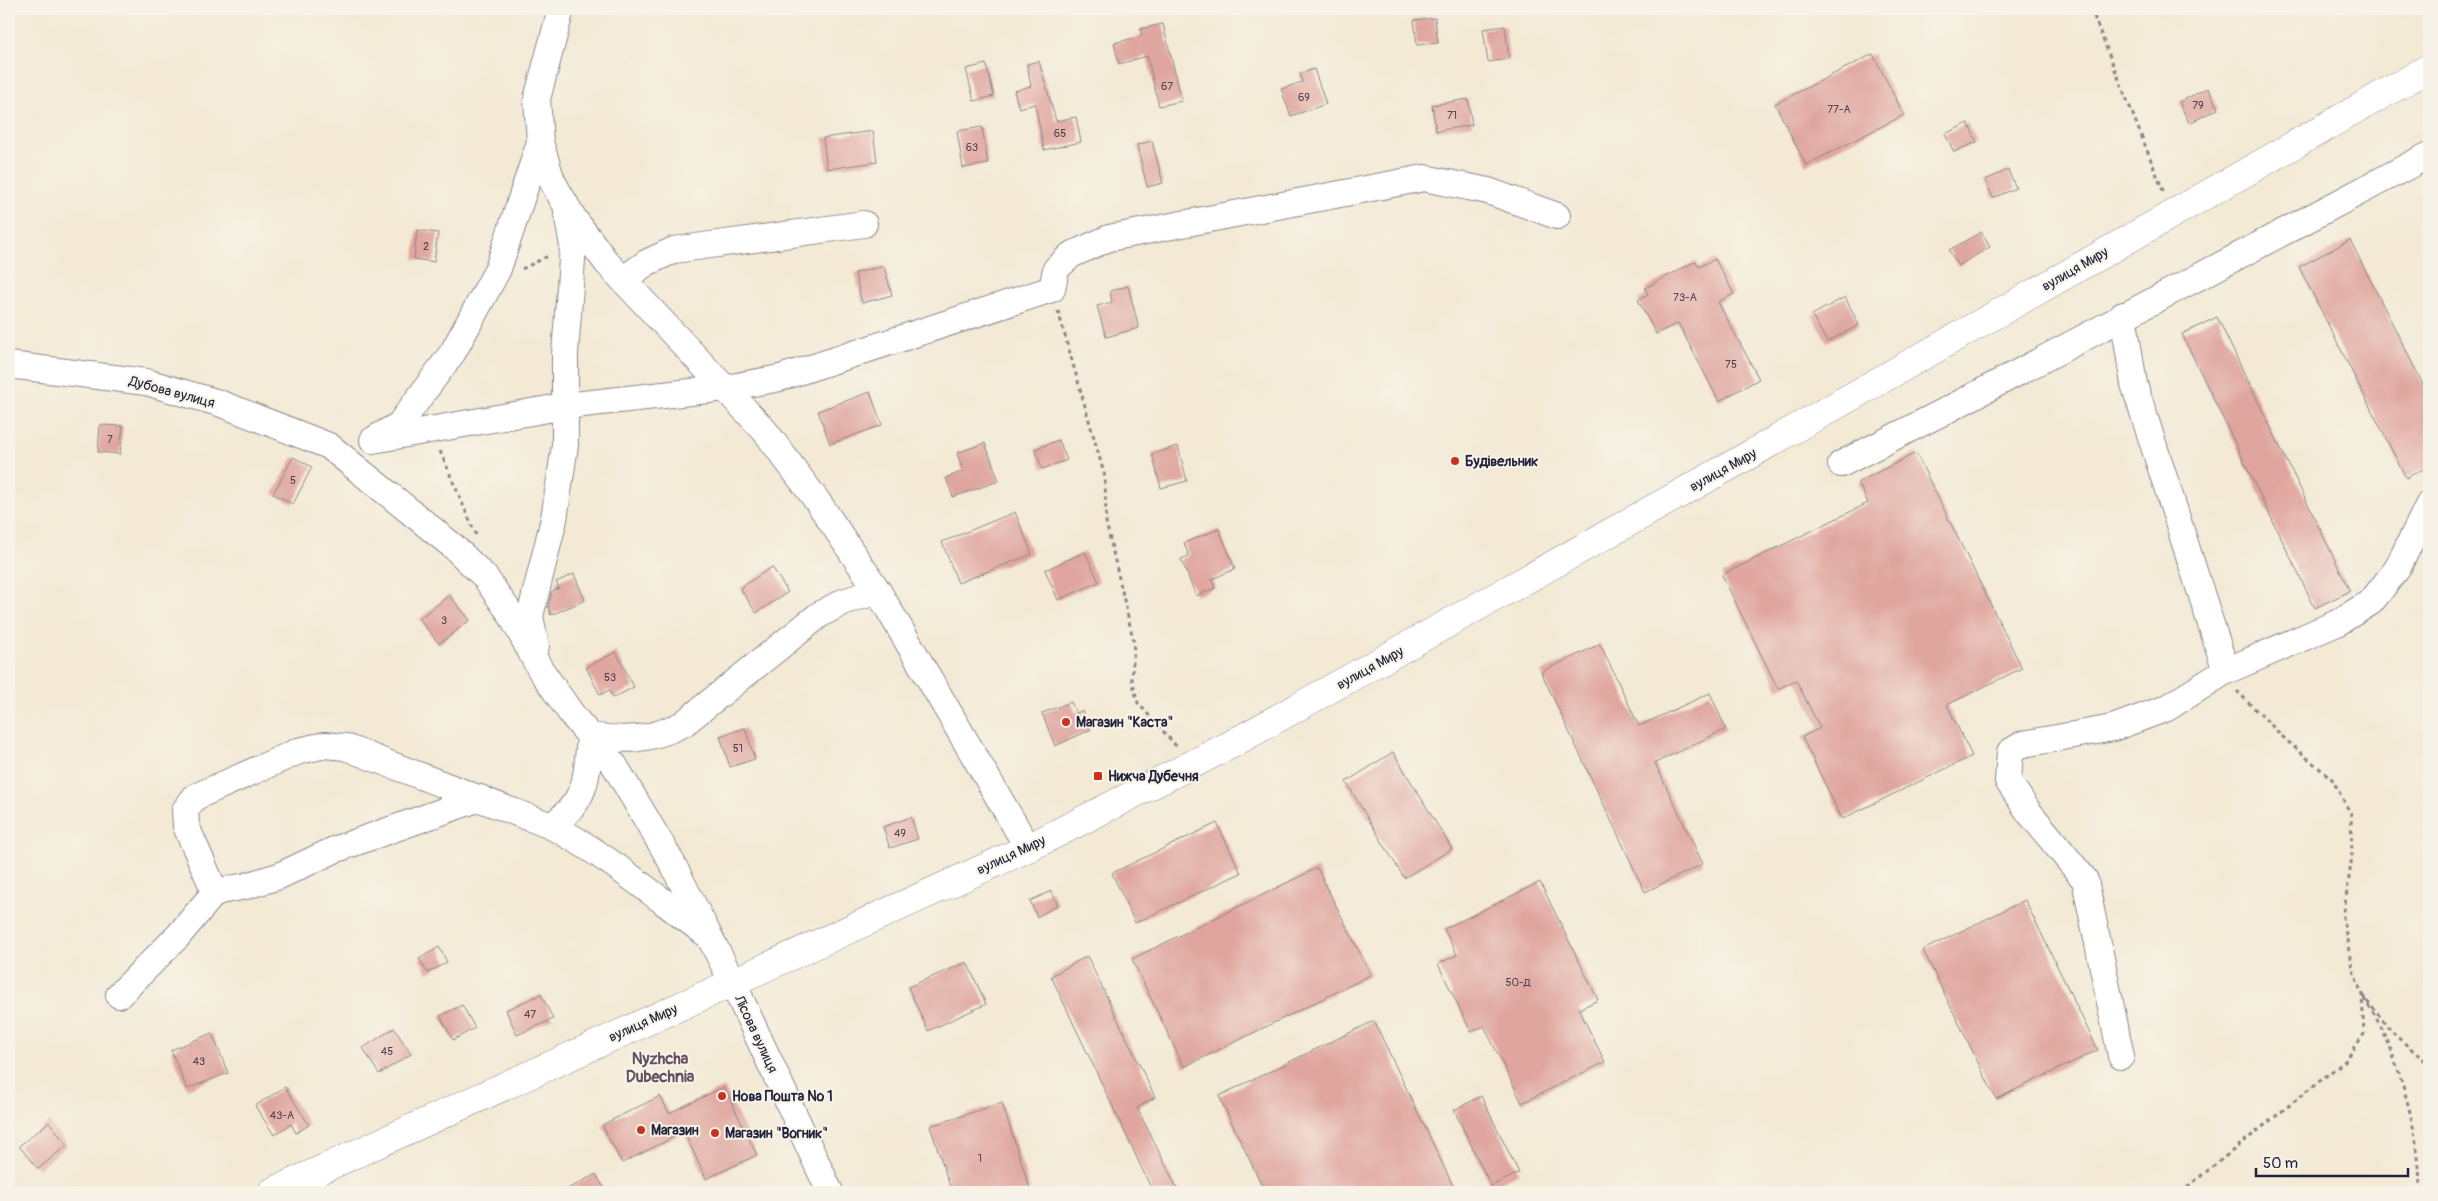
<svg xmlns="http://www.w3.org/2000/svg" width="2438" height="1201" viewBox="0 0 2438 1201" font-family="Pangolin,sans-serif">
<rect width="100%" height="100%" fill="#f7f3e8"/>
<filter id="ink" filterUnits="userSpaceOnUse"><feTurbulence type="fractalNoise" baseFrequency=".02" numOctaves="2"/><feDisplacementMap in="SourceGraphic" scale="10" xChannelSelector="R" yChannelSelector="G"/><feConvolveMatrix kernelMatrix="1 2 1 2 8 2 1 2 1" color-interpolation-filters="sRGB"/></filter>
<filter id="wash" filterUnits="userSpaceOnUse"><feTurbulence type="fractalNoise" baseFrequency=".0096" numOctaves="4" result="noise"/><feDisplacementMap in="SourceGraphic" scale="20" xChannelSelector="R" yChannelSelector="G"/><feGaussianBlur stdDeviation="1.12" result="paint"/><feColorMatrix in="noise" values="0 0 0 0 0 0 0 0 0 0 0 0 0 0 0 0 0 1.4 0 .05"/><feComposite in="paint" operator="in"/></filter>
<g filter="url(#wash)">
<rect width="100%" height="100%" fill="#f3e9d4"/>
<g id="blocks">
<g fill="#dfa59e">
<path d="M1435 18 1438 43 1417 45 1414 20Z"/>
<path d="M1163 24 1182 101 1159 106 1147 56 1119 64 1114 43 1142 36 1140 29Z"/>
<path d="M1505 26 1509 59 1488 62 1483 29Z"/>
<path d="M1873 54 1904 115 1806 165 1775 104Z"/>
<path d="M1039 61 1056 121 1076 117 1081 142 1044 150 1035 104 1019 108 1014 91 1031 86 1027 64Z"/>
<path d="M986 64 994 96 974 101 966 69Z"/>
<path d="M1314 69 1326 104 1291 116 1281 89 1302 82 1300 74Z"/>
<path d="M2208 88 2218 109 2189 123 2179 102Z"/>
<path d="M1468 99 1472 125 1436 131 1432 105Z"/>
<path d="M1968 123 1977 142 1954 152 1945 134Z"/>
<path d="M982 127 988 164 963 168 957 131Z"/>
<path d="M873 131 877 162 827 169 823 138Z"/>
<path d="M1152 141 1163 183 1147 187 1137 145Z"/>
<path d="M2008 170 2016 188 1993 198 1985 180Z"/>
<path d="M417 230 438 233 434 262 414 259Z"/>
<path d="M1981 232 1990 247 1958 266 1949 250Z"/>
<path d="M2350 240 2429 396V466L2406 478 2299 267Z"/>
<path d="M1715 259 1734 294 1718 302 1759 379 1719 401 1678 323 1656 334 1638 300 1648 294 1645 288 1696 261 1699 267Z"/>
<path d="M884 266 892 295 862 303 855 273Z"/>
<path d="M1128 286 1139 328 1106 337 1097 306 1112 302 1110 291Z"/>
<path d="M1845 297 1859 325 1827 342 1812 315Z"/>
<path d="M2217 317 2350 591 2315 608 2182 334Z"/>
<path d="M870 392 882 425 830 444 818 411Z"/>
<path d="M100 425 123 426 120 454 98 452Z"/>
<path d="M1059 440 1067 460 1042 469 1035 449Z"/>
<path d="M985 443 999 481 953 497 946 478 963 471 957 453Z"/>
<path d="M1178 446 1187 481 1161 488 1152 454Z"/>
<path d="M1916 453 2022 668 1947 705 1972 756 1842 819 1802 737 1820 728 1796 680 1778 689 1722 575 1868 503 1858 482Z"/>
<path d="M293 457 312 467 293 504 273 494Z"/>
<path d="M1015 512 1032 554 958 583 942 542Z"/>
<path d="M1219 529 1235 569 1212 579 1215 588 1196 596 1181 559 1189 556 1184 543Z"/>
<path d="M1085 552 1099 582 1058 600 1045 570Z"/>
<path d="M772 567 788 592 756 613 740 588Z"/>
<path d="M574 574 585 600 551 615 548 607 552 591 559 588 556 582Z"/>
<path d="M449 595 470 620 439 644 419 619Z"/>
<path d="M1600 644 1639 726 1710 693 1726 729 1655 763 1703 864 1645 892 1541 672Z"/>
<path d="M616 652 634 687 613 698 609 690 600 695 586 667Z"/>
<path d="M1071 702 1076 713 1082 711 1090 730 1055 746 1042 713Z"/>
<path d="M745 728 755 759 730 767 720 736Z"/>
<path d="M1393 752 1452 849 1404 878 1346 782Z"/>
<path d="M911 817 918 839 890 848 883 827Z"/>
<path d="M1217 823 1241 873 1135 923 1112 873Z"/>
<path d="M1317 868 1371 975 1184 1067 1132 959Z"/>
<path d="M1540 882 1598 1000 1579 1009 1605 1062 1522 1103 1484 1026 1471 1032 1438 964 1457 955 1444 929Z"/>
<path d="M1051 891 1058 905 1037 917 1030 901Z"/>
<path d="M2025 900 2098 1050 1996 1099 1923 950Z"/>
<path d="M439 947 447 962 428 973 419 959Z"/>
<path d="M1087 956 1155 1097 1137 1108 1179 1192H1153L1051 976Z"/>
<path d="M967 962 986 1004 928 1031 908 987Z"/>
<path d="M541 994 553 1019 517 1035 506 1010Z"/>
<path d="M462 1005 475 1028 453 1040 440 1016Z"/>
<path d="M1374 1021 1456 1192H1265L1219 1096Z"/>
<path d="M394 1028 411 1054 379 1074 363 1048Z"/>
<path d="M212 1033 228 1073 187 1089 171 1050Z"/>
<path d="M285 1087 309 1125 296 1133 291 1124 274 1135 255 1106Z"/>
<path d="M724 1087 757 1155 706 1179 684 1132 622 1163 602 1125 660 1096 669 1113Z"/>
<path d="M1481 1096 1519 1173 1491 1186 1454 1110Z"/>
<path d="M1002 1103 1030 1189 1022 1192H952L930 1126Z"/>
<path d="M49 1122 67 1145 38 1169 19 1146Z"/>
<path d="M596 1174 606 1192H562Z"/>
</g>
</g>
</g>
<g filter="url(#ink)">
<use href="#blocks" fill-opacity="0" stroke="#8a8688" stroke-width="1"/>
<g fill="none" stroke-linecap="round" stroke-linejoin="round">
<g stroke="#8a8688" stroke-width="28">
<g id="minor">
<path d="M561 9 537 99 540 142 552 181 574 219 607 263 765 431 818 502 878 591 1028 848"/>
<path d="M623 280 646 263 674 250 864 224"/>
<path d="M2123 315 2134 384 2226 671 2337 623 2371 602 2397 569 2429 504"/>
<path d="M9 365 146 382 219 403 329 446 454 547 485 577 510 613 540 669 573 716 615 766 671 861 733 983 830 1192"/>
<path d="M378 437 399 425 453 352 498 269 540 142"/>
<path d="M373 440 565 406 726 388 780 378 1052 289 1056 269 1071 255 1109 238 1424 178 1488 191 1557 216"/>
<path d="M1841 464 1949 409 2429 155"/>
<path d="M536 646 530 616 554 519 565 445V354L573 246 567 213"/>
<path d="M551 826C589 799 586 778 590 736 627 741 648 741 683 724L819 615 843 602 878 591"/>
<path d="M215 892 246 886 279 876 334 850 480 798"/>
<path d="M119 995 178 936 215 892 186 826 185 810 195 797 299 751 325 745 345 747 551 826C603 852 657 898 705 933"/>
<path d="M2121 1056 2085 880 2028 811 2008 781 2010 752 2023 744 2113 728 2167 708 2226 671"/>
</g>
</g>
<g stroke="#8a8688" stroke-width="29">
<path id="major" d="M272 1192 1028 848 1230 745 1735 463 2429 68"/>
</g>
<g stroke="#8a8688" stroke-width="3" stroke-dasharray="4 4" stroke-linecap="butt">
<path d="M2091 9 2164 193"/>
<path d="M522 269 550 255"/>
<path d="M1058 311 1105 477 1106 522 1134 643 1132 680 1138 703 1177 747"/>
<path d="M440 451 476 535"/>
<path d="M2181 1192 2346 1060 2364 1034 2362 995 2352 968 2343 918 2352 857 2351 814 2332 779 2286 740 2237 691"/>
<path d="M2420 1192C2420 1142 2406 1089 2388 1042 2382 1026 2371 1010 2362 995L2396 1036 2429 1064"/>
</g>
<use href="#minor" stroke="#fff" stroke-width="26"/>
<use href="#major" stroke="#fff" stroke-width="28"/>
</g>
</g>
<g fill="#c8321e" stroke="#f7f3e8" stroke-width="2">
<circle cx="1455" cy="461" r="5"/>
<circle cx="1066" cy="722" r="5"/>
<rect x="1093" y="771" width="10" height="10" rx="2.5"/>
<circle cx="722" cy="1096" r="5"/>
<circle cx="641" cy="1130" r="5"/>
<circle cx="715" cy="1133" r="5"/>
</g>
<g text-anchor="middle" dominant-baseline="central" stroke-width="4" stroke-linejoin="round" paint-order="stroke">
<g font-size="11" fill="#514354">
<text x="1167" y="86">67</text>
<text x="1304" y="97">69</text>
<text x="2198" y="105">79</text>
<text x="1839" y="109">77-А</text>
<text x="1452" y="115">71</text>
<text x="1060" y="133">65</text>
<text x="972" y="147">63</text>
<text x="426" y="246">2</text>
<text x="1685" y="297">73-А</text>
<text x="1731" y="364">75</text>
<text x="110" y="439">7</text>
<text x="293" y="480">5</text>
<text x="444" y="620">3</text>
<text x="610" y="677">53</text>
<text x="738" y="748">51</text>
<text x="900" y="833">49</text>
<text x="1518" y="982">50-Д</text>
<text x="530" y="1014">47</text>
<text x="387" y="1051">45</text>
<text x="199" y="1061">43</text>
<text x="282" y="1115">43-А</text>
<text x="980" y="1158">1</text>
</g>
<g font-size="14" fill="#22223b" stroke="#f7f3e8">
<text transform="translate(2075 269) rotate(-30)">вулиця Миру</text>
<text transform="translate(172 392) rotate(15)">Дубова вулиця</text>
<text transform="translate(1723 470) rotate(-29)">вулиця Миру</text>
<text transform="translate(1370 668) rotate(-29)">вулиця Миру</text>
<text transform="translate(1011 855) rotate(-25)">вулиця Миру</text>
<text transform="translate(643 1023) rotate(-24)">вулиця Миру</text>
<text transform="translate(756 1034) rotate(65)">Лісова вулиця</text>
</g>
<g font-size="14" font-weight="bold" fill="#22223b" stroke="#f7f3e8" text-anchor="start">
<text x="1465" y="461">Будівельник</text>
<text x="1076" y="722">Магазин "Каста"</text>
<text x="1108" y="776">Нижча Дубечня</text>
<text x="732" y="1096">Нова Пошта № 1</text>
<text x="651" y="1130">Магазин</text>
<text x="725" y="1133">Магазин "Вогник"</text>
</g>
<g font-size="16" font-weight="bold" fill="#64505e" stroke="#f7f3e8">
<text x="660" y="1059">Nyzhcha<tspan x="660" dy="18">Dubechnia</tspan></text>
</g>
</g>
<rect width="2438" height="1201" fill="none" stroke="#f7f3e8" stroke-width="30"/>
<path d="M2256 1168v8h152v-8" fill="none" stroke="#22223b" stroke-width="2.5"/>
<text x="2263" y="1168" font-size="15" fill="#22223b" stroke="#f7f3e8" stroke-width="4" paint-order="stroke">50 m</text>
</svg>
